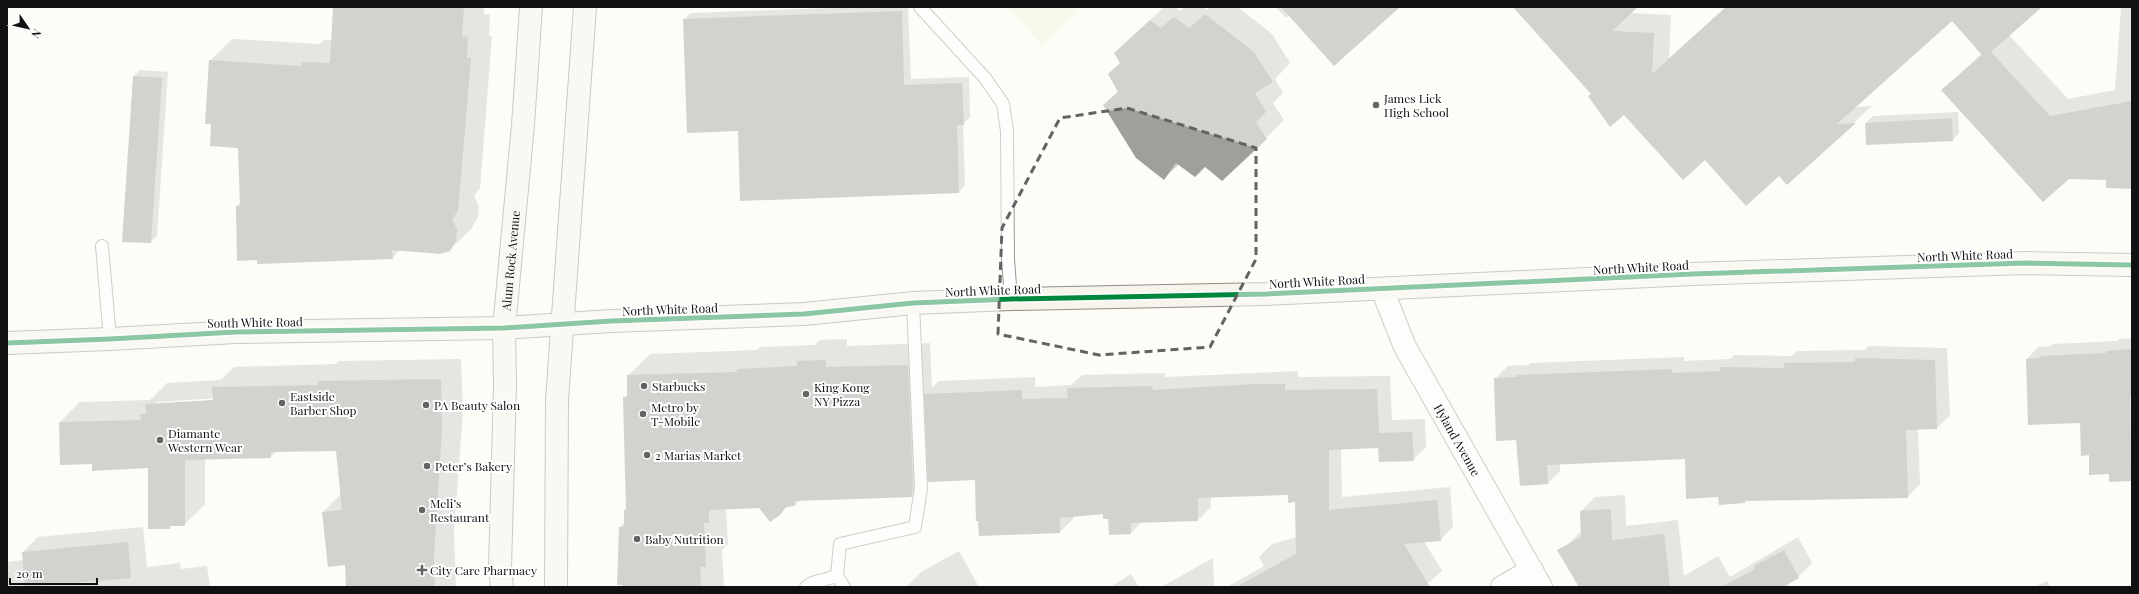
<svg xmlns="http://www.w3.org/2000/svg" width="2139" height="594" viewBox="0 0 2139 594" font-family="'Playfair Display',serif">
<rect width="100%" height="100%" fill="#fdfcf7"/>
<path fill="#f0f6e1" d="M1006 7H1071L1077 13 1042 45Z"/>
<g fill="#0003" fill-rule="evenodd">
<path d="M334 7H484V14L490 15 489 36H492L480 188 474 196 479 206 478 217 472 228 450 250H400L392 258 258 259 237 206 241 202 239 147 212 123 210 61 232 39 320 44 324 40H332Z"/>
<path d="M859 7H908L911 79 969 77 970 117 963 124 965 185 959 192 739 130 684 20 690 13Z"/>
<path d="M1164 7H1175L1180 11 1184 7H1203L1207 10 1211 7H1238L1272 34 1290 63 1275 79 1283 93 1273 103 1284 120 1266 138 1179 164 1164 178 1104 105 1119 90 1121 63 1116 53Z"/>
<path d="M1276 7H1398L1290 15 1286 18Z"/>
<path d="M1514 7H1637L1630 13 1671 15 1669 58 1726 7H2040L2009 35 2068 99 2115 90 2121 7H2132V188L2107 179 1943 90 1982 53 1952 19 1855 107 1872 106 1787 184 1779 175 1705 159 1592 93Z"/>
<path d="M140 70 168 72 157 236 150 242 134 76Z"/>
<path d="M1958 112 1959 133 1953 140 1867 144 1866 123 1873 116Z"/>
<path d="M2132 338V479L2131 480 2109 473 2080 422 2027 359 2038 347 2050 346 2053 344 2117 341 2119 339Z"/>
<path d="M847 339V346L930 343 932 388 939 381 1035 377V387L1071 385 1082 375 1165 373V377L1298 371V377L1390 376 1392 420 1425 419 1426 447 1413 460 1379 447 1341 449 1342 497 1450 487 1453 527 1440 540 1424 541 1442 571 1424 587H1227L1264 566 1259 557 1272 544 1297 537 1296 501 1289 494 1211 496V507L1198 520 1142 522 1131 533 1104 513 1073 516V519L1060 532 976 479 929 478 912 496 801 499 795 505 788 506 779 514 759 507 726 508 728 544 722 550 724 587H623L620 527 625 522V510L627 508 624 398 628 394V376L650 354 757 350 760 347 815 345 820 340Z"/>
<path d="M1869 346 1947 348 1950 416 1937 428 1918 429 1920 484 1908 497 1746 500 1745 502 1686 458 1560 464V471L1548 483 1517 439 1495 379 1508 366 1528 365 1531 363 1684 357V361L1730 359 1734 355 1792 356 1797 351 1865 350Z"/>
<path d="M461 359 463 410 454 533 456 587H347L346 564 329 566 323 512 342 493 337 450 277 451 270 457 205 458V504L184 525H172L169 528 149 467 93 463 60 422 80 402 150 400 167 383 221 380 234 367 336 364 339 361ZM218 398V400L155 404 157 402Z"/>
<path d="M1625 495 1626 526 1678 520 1684 576 1718 556 1730 577 1798 537 1812 563 1798 577 1787 583 1789 587H1587L1565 547 1582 531 1581 511 1595 497Z"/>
<path d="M143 527 147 567 180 563 181 569 207 566 210 587H7V562L23 560V552L38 537Z"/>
<path d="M959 551 979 587H906L921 572Z"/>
<path d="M1213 558 1214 587H1161Z"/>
<path d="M1131 574 1139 587H1111Z"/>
<path d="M2047 581 2050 587H2034Z"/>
</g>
<g fill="#a19f9c">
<path d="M333 7H464L462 36 468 37 467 58H471L458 211 452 219 457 229 456 240 450 251 440 254 392 250 393 259 257 264V260L237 261 236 206H240L238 148 210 146 211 124H205L209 60 301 66V62L330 63Z"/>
<path d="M1281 7H1400L1334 66Z"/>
<path d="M1513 7H1638L1612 31 1654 33 1652 74 1726 7H2042L1991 52 2050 116 2132 101V189L2106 188V180L2069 179 2043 202 1941 90 1982 55 1952 21 1837 124 1856 123 1787 185 1779 176 1746 206 1705 160 1683 180 1624 115 1610 127 1588 96 1591 94Z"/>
<path d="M902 11 904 85 962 83 964 125H957L959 193 740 201 738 131 687 133 683 19Z"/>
<path d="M1205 14 1254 52 1273 82 1255 93 1266 112 1256 122 1267 139 1222 181 1205 167 1195 177 1176 163 1164 180 1136 158 1103 105 1118 92 1108 74 1120 63 1114 53 1150 20 1161 28 1174 17 1189 28Z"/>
<path d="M133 76 162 78 151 243 122 242Z"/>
<path d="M1952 118 1953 141 1866 145 1865 123Z"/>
<path d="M2132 349V396H2130L2131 481 2109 482V474L2089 475V455L2081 456 2080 423 2028 425 2026 359 2040 358V356L2106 353V351Z"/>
<path d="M1855 358 1935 360 1937 429 1906 430 1908 498 1745 501V503L1719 505 1718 497 1686 499 1685 459 1547 465 1548 484 1520 486 1516 440 1496 441 1494 378 1517 377V375L1672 369V373L1720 371V367L1784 368V363L1855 362Z"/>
<path d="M826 360V367L908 365 913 483 912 497 795 501V506L786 507 780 515 770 522 759 508 709 510V523H704L706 567H700L701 587H622V585H617L619 527H624V510H626L623 397H627V375L737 372V369L797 366V361Z"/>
<path d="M441 379 442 431 434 554 435 587H346L345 565 328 567 322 512 342 510 336 451 271 452V458L185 460V526H170V529H148V468L92 471V464L60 465 59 422 141 420 140 414H146L145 404 213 400 212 387 318 385V381Z"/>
<path d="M1254 384H1285V390L1377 389 1379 433 1412 432 1414 461 1379 462 1378 448 1329 450V510L1437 500 1441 541 1404 544 1430 587H1236L1296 554 1295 502 1288 503V495L1198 498V521L1131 523V534L1109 535 1108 519H1103V514L1060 518V533L979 536 978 521H976L975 480 928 482 924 394 1022 390V399L1068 398 1067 388 1152 386 1153 390Z"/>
<path d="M1611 509 1612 540 1664 534 1670 587H1579L1557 550 1581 537 1580 511Z"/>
<path d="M128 542 131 578 25 587 22 552Z"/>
<path d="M1784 550 1799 578 1783 587H1721L1755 569 1754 566Z"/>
</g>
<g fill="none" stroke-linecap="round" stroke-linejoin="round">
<g stroke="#979795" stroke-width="14">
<g id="lane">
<path d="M920 7 985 78 1003 104 1007 131 1008 259 1011 299"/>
<path d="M102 246 110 339"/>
<path d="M806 587 812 583 837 576"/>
<path d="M844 587 837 576 840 544 915 527 921 488 913 303"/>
</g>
</g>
<g stroke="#979795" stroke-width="24">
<g id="street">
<path id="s1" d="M1382 289 1405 347 1541 587"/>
<path d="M1502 587 1532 570"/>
</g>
</g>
<g stroke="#8e8d8b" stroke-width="24">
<g id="secondary">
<path d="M7 343 110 339 236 332 504 328 611 321 804 314 913 303 1011 299 1267 294 1692 274 2025 263 2132 265"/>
<path id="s2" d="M502 587 500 568 505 385 504 328 523 125 531 7"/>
<path d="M556 587 557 400 585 7"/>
</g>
</g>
<use href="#lane" stroke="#fffffe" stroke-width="12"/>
<use href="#street" stroke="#fffffe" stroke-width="22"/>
<use href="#secondary" stroke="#f6f4eb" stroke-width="22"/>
<g stroke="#fff" stroke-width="8">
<path id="cycleway" d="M7 343 110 339 236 332 504 328 611 321 804 314 913 303 1011 299 1267 294 1692 274 2025 263 2132 265"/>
</g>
<use href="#cycleway" stroke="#00873e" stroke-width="5"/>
</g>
<path d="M0 0H2139V594H0ZM1127 108 1256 148V259L1210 347 1099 355 998 334 1002 228 1060 118Z" fill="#fdfcf7" fill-opacity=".55" fill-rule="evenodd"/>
<path fill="none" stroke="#646362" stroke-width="3" stroke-dasharray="8 5" stroke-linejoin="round" d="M1127 108 1256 148V259L1210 347 1099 355 998 334 1002 228 1060 118Z"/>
<g fill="#646362" stroke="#fff" stroke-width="1.5">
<circle cx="1376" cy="105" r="4"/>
<circle cx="644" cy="386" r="4"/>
<circle cx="806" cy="394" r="4"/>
<circle cx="282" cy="403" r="4"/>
<circle cx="426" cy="405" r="4"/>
<circle cx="643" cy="414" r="4"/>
<circle cx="160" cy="440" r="4"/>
<circle cx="647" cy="455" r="4"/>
<circle cx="427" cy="466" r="4"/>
<circle cx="422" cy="510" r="4"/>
<circle cx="637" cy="539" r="4"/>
<path d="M420 564h4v4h4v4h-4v4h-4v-4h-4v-4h4z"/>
</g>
<g text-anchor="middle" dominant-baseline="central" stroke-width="4" stroke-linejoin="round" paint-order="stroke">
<g font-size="12" fill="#111" stroke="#fff" text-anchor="start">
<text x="1384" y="98">James Lick<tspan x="1384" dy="14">High School</tspan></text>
<text x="652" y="386">Starbucks</text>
<text x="814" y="387">King Kong<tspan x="814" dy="14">NY Pizza</tspan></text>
<text x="290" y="396">Eastside<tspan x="290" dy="14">Barber Shop</tspan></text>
<text x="434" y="405">PA Beauty Salon</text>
<text x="651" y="407">Metro by<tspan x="651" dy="14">T-Mobile</tspan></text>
<text x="168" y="433">Diamante<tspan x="168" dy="14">Western Wear</tspan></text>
<text x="655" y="455">2 Marias Market</text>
<text x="435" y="466">Peter’s Bakery</text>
<text x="430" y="503">Meli’s<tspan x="430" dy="14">Restaurant</tspan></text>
<text x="645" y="539">Baby Nutrition</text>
<text x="430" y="570">City Care Pharmacy</text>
</g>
<g font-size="12" fill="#111" stroke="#fff">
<text transform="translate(1965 255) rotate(-2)">North White Road</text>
<text stroke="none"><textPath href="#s2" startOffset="327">Alum Rock Avenue</textPath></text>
<text transform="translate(1641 267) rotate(-3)">North White Road</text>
<text transform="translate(1317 281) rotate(-3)">North White Road</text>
<text transform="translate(993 290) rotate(-2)">North White Road</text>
<text transform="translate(670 309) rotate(-2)">North White Road</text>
<text transform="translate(255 322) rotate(-1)">South White Road</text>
<text stroke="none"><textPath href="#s1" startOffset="169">Hyland Avenue</textPath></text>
</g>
</g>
<rect width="2139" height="594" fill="none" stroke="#111111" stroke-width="16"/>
<g transform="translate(28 28) rotate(124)" stroke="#ffffff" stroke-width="3" paint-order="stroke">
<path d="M0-3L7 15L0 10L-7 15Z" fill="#111111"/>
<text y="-6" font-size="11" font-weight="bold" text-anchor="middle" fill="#111111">N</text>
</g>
<path d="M10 578v6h87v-6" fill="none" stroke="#111111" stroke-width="2"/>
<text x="16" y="578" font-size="12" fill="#111111" stroke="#ffffff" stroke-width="3" paint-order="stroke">20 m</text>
</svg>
